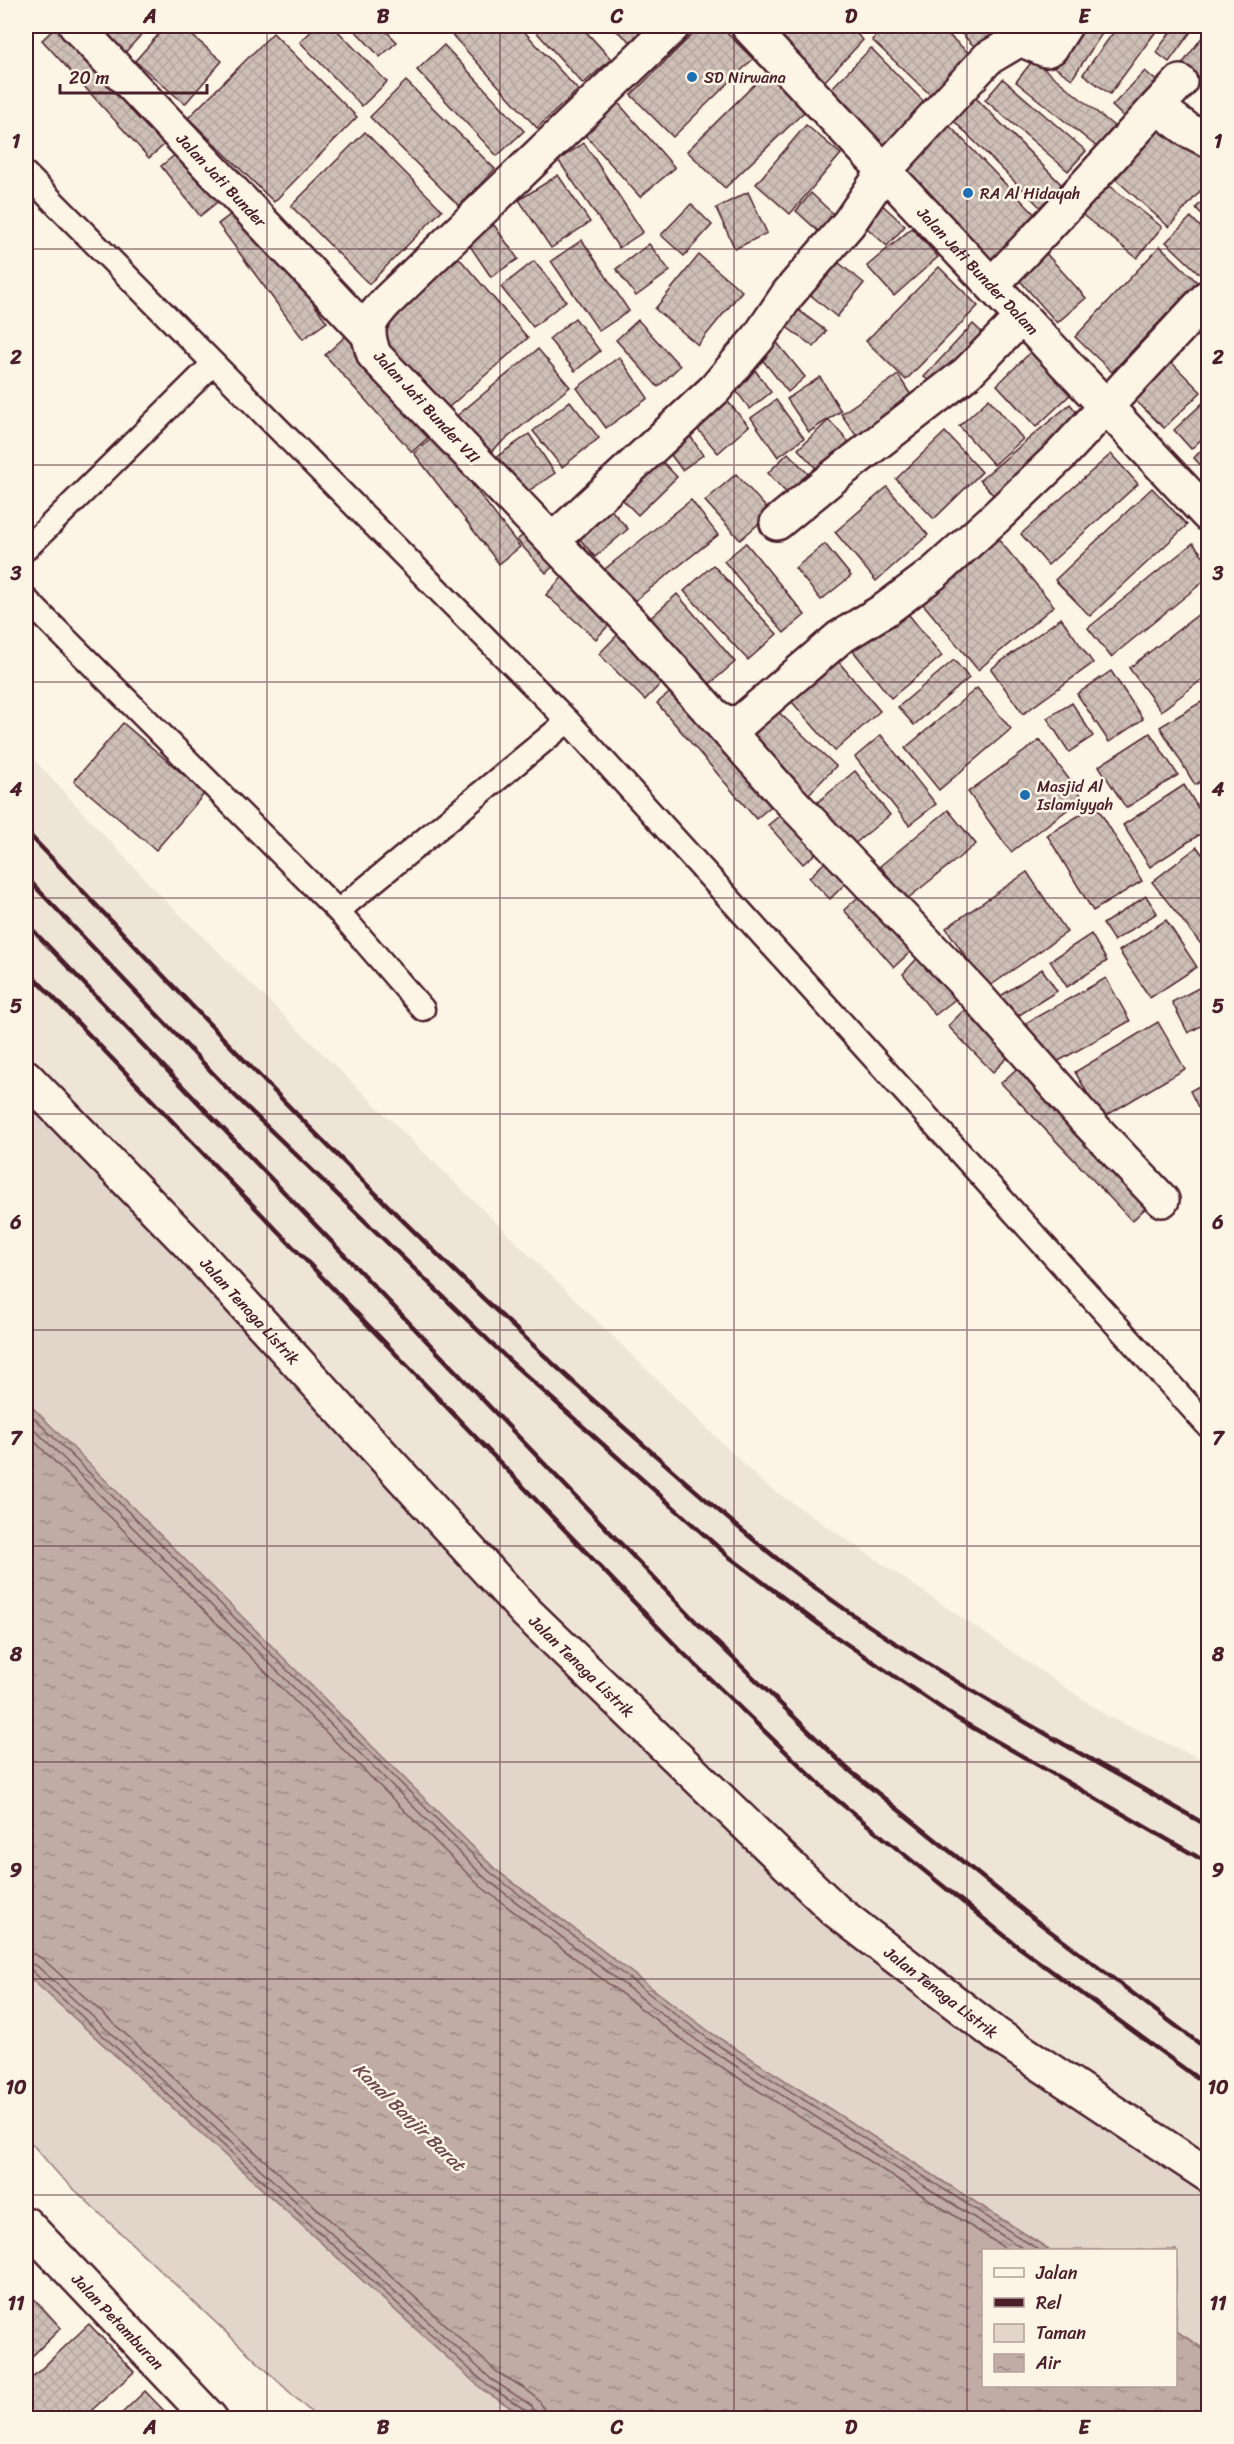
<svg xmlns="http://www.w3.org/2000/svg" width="1234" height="2444" viewBox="0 0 1234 2444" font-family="Sriracha,sans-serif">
<defs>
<pattern id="water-ripples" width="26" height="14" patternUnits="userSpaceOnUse" patternTransform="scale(1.5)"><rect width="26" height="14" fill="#c0aca5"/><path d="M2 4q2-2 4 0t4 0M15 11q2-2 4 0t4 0" fill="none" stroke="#9e8b87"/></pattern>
<pattern id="building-cross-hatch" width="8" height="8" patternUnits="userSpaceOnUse" patternTransform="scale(1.5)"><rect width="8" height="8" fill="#cfc0b7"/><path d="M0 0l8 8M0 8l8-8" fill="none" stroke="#b3a59e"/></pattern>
</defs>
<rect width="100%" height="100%" fill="#fcf5e5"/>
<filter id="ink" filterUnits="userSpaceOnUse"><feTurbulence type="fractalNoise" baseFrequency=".0167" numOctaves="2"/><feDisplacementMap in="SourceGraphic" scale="12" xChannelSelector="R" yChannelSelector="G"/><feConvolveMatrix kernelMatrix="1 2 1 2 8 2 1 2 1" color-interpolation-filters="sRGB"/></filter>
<g filter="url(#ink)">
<path fill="#eee5d7" d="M26 751 158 893 763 1483 1109 1717 1208 1762V2192L798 1881 26 1076Z"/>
<g fill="#e2d5ca" stroke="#967a7a" stroke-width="1.5">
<path d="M26 1076 798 1881 1208 2192V2352L1176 2331V2250H1050L711 2033 495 1869 28 1404 26 1401Z"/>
<path d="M26 1974 483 2390 527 2418H317L59 2175 26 2137Z"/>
</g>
<path fill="url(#water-ripples)" stroke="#917474" stroke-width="1.5" d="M26 1401 495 1869 711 2033 1050 2250H984V2386H1176V2331L1208 2352V2418H527L483 2390 26 1974Z"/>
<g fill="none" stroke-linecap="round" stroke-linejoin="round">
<g stroke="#79575c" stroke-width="1.5">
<path d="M26 1410 491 1873 707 2038 1039 2250"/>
<path d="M26 1421 486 1879 703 2045 1025 2250"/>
<path d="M26 1433 480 1886 698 2052 1008 2250"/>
<path d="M26 1953 34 1954 43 1959 497 2372C514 2383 545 2395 546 2418"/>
<path d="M26 1962 37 1966 491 2379 532 2406 537 2418"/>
<path d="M26 1970 32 1971 487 2385 527 2411 529 2418"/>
</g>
</g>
<g fill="url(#building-cross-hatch)" stroke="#4a1f2b" stroke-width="1.5">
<path d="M57 26H69L172 138 149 158 42 40Z"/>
<path d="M88 26H149L122 56Z"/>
<path d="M166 26H181L222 61 185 104 135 61Z"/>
<path d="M317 26H333L387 82 362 106 300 42Z"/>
<path d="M351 26H381L397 42 380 57Z"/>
<path d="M444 26H519L578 90 537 128Z"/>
<path d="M531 26H581L611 59 583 84Z"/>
<path d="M610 26H644L631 42Z"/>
<path d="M701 26H720L753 59 673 137 631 95Z"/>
<path d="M767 26H848L863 40 825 81Z"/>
<path d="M885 26H939L975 59 937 101 872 40Z"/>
<path d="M954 26H1005L979 51Z"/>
<path d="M1071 26H1107L1072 79 1047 62Z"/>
<path d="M1118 26H1160L1110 94 1083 74Z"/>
<path d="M1175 26H1195L1169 62 1156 52Z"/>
<path d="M1208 29V87L1180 67Z"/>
<path d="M273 33 357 117 274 202 188 118Z"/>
<path d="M444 45 524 131 497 156 417 70Z"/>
<path d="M871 48 929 107 888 149 829 91Z"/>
<path d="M1033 60 1114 126 1097 147 1016 82Z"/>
<path d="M1145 71 1161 85 1127 120 1112 106Z"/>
<path d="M767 72 805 111 725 188 687 151Z"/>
<path d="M1003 79 1086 151 1068 171 985 100Z"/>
<path d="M406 81 495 169 459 206 370 117Z"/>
<path d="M973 95 1062 185 1040 207 950 117Z"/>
<path d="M614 98 675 168 640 197 579 128Z"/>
<path d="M942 118 1042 222 994 268 894 164Z"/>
<path d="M1161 118 1208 160V182L1169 227 1112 176Z"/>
<path d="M806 125 841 154 790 214 756 184Z"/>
<path d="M365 132 442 210 369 284 291 206Z"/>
<path d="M584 143 643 232 619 248 558 160Z"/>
<path d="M181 150 220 200 200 216 161 166Z"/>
<path d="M558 175 590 222 551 248 519 200Z"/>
<path d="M1100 178 1162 227 1137 258 1075 209Z"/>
<path d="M748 192 767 233 735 249 716 208Z"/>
<path d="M811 193 845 225 830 242 796 211Z"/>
<path d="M1208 195V221L1196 208Z"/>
<path d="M877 200 905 226 887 246 858 220Z"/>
<path d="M691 204 712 225 684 256 661 235Z"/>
<path d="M242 206 327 322 303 339 218 224Z"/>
<path d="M1191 217 1208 235V272L1203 277 1166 242Z"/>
<path d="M494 225 518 259 491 277 468 243Z"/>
<path d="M912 228 938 257 894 296 867 266Z"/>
<path d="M582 240 629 311 599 331 551 261Z"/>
<path d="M649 244 670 271 636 296 616 269Z"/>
<path d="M1160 246 1197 282 1112 372 1075 337Z"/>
<path d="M1043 250 1086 298 1057 323 1015 275Z"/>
<path d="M699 255 742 291 698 345 655 309Z"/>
<path d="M829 255 864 283 837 317 802 288Z"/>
<path d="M459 258 528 338 441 414 371 333Z"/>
<path d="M534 261 566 301 533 327 501 287Z"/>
<path d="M939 267 978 306 906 380 866 341Z"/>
<path d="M793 306 826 331 814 347 781 323Z"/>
<path d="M575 318 600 351 575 371 549 339Z"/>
<path d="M638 320 680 366 658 387 616 340Z"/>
<path d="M973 324 988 338 940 391 924 377Z"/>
<path d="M350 332 437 430 412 452 325 355Z"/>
<path d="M774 339 805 377 788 392 757 353Z"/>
<path d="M538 349 570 387 485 456 454 418Z"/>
<path d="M1032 351 1072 393 1036 427 997 385Z"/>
<path d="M619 357 648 398 606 428 577 388Z"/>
<path d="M1171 362 1201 392 1164 428 1134 399Z"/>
<path d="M752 366 771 392 750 409 730 383Z"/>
<path d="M898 375 920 409 865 448 841 414Z"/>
<path d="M820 377 841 411 809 432 787 399Z"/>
<path d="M722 395 749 426 718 453 691 421Z"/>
<path d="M1208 398V433L1191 449 1174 430Z"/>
<path d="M989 399 1023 439 994 465 959 426Z"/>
<path d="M776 400 804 438 778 457 751 418Z"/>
<path d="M570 401 599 438 562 467 533 431Z"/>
<path d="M1070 404 1084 422 995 497 980 480Z"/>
<path d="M829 420 856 450 826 479 798 449Z"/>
<path d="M687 431 703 455 682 470 665 447Z"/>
<path d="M945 432 982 472 934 519 896 479Z"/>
<path d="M529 434 555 473 521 496 495 458Z"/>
<path d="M435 436 520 547 499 564 414 453Z"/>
<path d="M1208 443V473L1194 458Z"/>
<path d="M788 453 813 479 792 499 768 473Z"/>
<path d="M655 454 677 477 638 515 615 492Z"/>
<path d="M1111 454 1138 484 1048 565 1021 534Z"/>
<path d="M736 474 771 513 740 540 705 501Z"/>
<path d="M887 487 928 535 876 581 835 532Z"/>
<path d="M1152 488 1187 525 1090 616 1055 580Z"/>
<path d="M691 500 718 535 628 606 601 572Z"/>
<path d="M605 503 628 529 595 557 573 531Z"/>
<path d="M535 525 562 558 546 573 517 540Z"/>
<path d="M990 529 1054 606 978 670 914 593Z"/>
<path d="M746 543 805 615 784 633 724 561Z"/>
<path d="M1193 543 1208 562V578L1111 657 1088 628Z"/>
<path d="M825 544 851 576 821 600 795 568Z"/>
<path d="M713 565 777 634 748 660 684 591Z"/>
<path d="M566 573 616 617 596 639 546 595Z"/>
<path d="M677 594 735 662 704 689 646 622Z"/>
<path d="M901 605 942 656 891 698 850 647Z"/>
<path d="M1208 607V675L1161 711 1129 668Z"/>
<path d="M1061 618 1093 663 1023 714 991 669Z"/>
<path d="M624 628 670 674 645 700 599 654Z"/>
<path d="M832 654 880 711 835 751 785 694Z"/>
<path d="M954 660 969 678 914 725 898 707Z"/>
<path d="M1111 671 1143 719 1109 742 1077 694Z"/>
<path d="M678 686 777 801 756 819 657 703Z"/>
<path d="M977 688 1011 729 939 790 905 748Z"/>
<path d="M1201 702 1208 715V777L1195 785 1160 727Z"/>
<path d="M1072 703 1093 736 1069 752 1047 718Z"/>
<path d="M771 705 836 766 808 795 743 733Z"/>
<path d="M123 723 205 793 156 850 74 781Z"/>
<path d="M1150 733 1178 775 1126 808 1099 766Z"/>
<path d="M881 735 936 804 909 825 855 757Z"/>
<path d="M1040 740 1083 798 1011 852 968 792Z"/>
<path d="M855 771 890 815 848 849 813 806Z"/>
<path d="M1184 785 1208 824V829L1150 867 1123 825Z"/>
<path d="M1096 805 1142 881 1093 911 1047 835Z"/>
<path d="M788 809 822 848 803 864 768 825Z"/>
<path d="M948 810 976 844 907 899 880 866Z"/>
<path d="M1197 847 1208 862V953L1152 882Z"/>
<path d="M833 854 854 875 830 899 809 878Z"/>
<path d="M1027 872 1067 932 987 988 946 928Z"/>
<path d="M867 889 917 946 894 967 844 910Z"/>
<path d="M1146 896 1157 913 1114 941 1103 924Z"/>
<path d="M1166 920 1197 967 1150 998 1119 951Z"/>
<path d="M1091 934 1107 961 1067 987 1050 961Z"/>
<path d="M922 953 961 995 935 1015 903 974Z"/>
<path d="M1042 969 1057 991 1010 1021 996 999Z"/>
<path d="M1106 978 1130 1021 1048 1067 1024 1024Z"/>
<path d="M1208 983V1022L1188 1033 1172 1002Z"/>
<path d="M966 1008 1011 1054 993 1072 948 1026Z"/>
<path d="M1158 1022 1185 1069 1102 1118 1075 1072Z"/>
<path d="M1023 1063 1153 1201 1132 1221 1001 1083Z"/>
<path d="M1208 1081V1127L1190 1091Z"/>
<path d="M26 2290 61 2328 26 2362Z"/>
<path d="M89 2324 134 2372 83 2418H33L26 2410V2383Z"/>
<path d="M145 2391 171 2418H117Z"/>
</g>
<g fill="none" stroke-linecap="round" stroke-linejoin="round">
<g stroke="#4a1f2b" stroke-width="27">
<g id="lane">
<path d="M26 174 568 721 1208 1426"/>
<path d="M26 549 213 364"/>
<path d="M26 599 338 911 423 1009"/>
<path d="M338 911 568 721"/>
</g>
</g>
<g stroke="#4a1f2b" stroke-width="38">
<g id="street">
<path id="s1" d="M76 26 367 333"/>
<path d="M673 26 387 301C367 323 365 327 374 355L633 625 783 793 975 994 1085 1119 1162 1200"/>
<path id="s2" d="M748 26 1208 515"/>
<path d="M1157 107 1188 130 1208 140"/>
<path d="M992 284C1057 219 1117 149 1180 82"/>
<path d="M777 523 837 474 967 373 1022 317"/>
<path d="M553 540 715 389 759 337 788 294 849 223 885 170 988 58 1020 39 1046 50 1051 48 1065 26"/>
<path d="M716 717 727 723 741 722 839 638 886 609 934 573 994 519 1061 455 1208 297"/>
<path id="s3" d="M26 1077 188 1243 526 1612 835 1910 997 2035 1208 2175"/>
<path id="s4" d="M26 2224 210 2418"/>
</g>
</g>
<use href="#lane" stroke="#fcf5e5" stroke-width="22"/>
<use href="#street" stroke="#fcf5e5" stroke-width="33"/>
<g stroke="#4a1f2b" stroke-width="4.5">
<path d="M26 831C215 1031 405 1233 611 1416 687 1483 762 1552 846 1610 961 1690 1087 1756 1208 1826"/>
<path d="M26 877 227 1088 512 1363 728 1556 829 1632 956 1718 1208 1863"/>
<path d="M26 923 698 1624 849 1770 1034 1919 1208 2050"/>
<path d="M26 969 682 1652 832 1796 1016 1945 1208 2086"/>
</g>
</g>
</g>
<path fill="none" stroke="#4a1f2b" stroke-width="1.5" stroke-opacity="0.55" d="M267 26V2418M500 26V2418M734 26V2418M967 26V2418M26 249H1208M26 465H1208M26 682H1208M26 898H1208M26 1114H1208M26 1330H1208M26 1546H1208M26 1762H1208M26 1979H1208M26 2195H1208"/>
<g fill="#1f6fb2" stroke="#fcf5e5" stroke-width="2">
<circle cx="692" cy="77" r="6"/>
<circle cx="968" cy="193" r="6"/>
<circle cx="1025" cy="795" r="6"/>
</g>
<g text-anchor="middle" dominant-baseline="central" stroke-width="5" stroke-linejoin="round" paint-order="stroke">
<g font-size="16" fill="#4a1f2b" stroke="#fcf5e5" text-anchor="start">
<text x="704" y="77">SD Nirwana</text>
<text x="980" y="193">RA Al Hidayah</text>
<text x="1037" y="786">Masjid Al<tspan x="1037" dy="18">Islamiyyah</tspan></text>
</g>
<g font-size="16" fill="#4a1f2b" stroke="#fcf5e5">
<text stroke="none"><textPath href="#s1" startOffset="212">Jalan Jati Bunder</textPath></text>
<text stroke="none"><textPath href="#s2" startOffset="336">Jalan Jati Bunder Dalam</textPath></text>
<text transform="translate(427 407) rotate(47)">Jalan Jati Bunder VII</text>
<text stroke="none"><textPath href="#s3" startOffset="324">Jalan Tenaga Listrik</textPath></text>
<text stroke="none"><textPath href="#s3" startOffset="810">Jalan Tenaga Listrik</textPath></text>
<text stroke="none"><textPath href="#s3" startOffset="1296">Jalan Tenaga Listrik</textPath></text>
<text stroke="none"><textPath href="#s4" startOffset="134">Jalan Petamburan</textPath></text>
</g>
<g font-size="18" font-style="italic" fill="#6d4950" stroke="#fcf5e5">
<text transform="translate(409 2117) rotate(44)">Kanal Banjir Barat</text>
</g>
</g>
<rect width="1234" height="2444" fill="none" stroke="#fcf5e5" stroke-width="66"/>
<rect x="982" y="2249" width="195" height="138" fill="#fcf5e5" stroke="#b59f9b" stroke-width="1.5"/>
<rect x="994" y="2268" width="30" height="9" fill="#fcf5e5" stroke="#b59f9b" stroke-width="1.5"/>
<text x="1036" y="2279" font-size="18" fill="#4a1f2b">Jalan</text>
<rect x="994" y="2298" width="30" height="9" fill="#4a1f2b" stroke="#b59f9b" stroke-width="1.5"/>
<text x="1036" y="2309" font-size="18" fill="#4a1f2b">Rel</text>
<rect x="994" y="2324" width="30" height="18" fill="#e2d5ca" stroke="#b59f9b" stroke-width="1.5"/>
<text x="1036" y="2339" font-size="18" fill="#4a1f2b">Taman</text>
<rect x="994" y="2354" width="30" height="18" fill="url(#water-ripples)" stroke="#b59f9b" stroke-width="1.5"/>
<text x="1036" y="2369" font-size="18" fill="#4a1f2b">Air</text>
<path d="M60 84v9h147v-9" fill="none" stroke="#4a1f2b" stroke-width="3"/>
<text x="69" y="84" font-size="18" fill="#4a1f2b" stroke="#fcf5e5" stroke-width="4.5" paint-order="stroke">20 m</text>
<rect x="33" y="33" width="1168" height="2378" fill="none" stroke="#4a1f2b" stroke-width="2"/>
<g font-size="20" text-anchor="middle" font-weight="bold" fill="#4a1f2b">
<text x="150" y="23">A</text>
<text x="383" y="23">B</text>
<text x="617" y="23">C</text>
<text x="851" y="23">D</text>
<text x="1084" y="23">E</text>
<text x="16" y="148">1</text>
<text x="1218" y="148">1</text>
<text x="16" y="364">2</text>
<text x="1218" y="364">2</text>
<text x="16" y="580">3</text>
<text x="1218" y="580">3</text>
<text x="16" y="796">4</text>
<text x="1218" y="796">4</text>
<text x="16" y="1013">5</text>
<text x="1218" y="1013">5</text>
<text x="16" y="1229">6</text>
<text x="1218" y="1229">6</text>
<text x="16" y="1445">7</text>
<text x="1218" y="1445">7</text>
<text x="16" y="1661">8</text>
<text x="1218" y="1661">8</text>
<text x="16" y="1877">9</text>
<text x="1218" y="1877">9</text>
<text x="16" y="2094">10</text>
<text x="1218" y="2094">10</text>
<text x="16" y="2310">11</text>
<text x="1218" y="2310">11</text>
<text x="150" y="2434">A</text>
<text x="383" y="2434">B</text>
<text x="617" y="2434">C</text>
<text x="851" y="2434">D</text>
<text x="1084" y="2434">E</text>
</g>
</svg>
